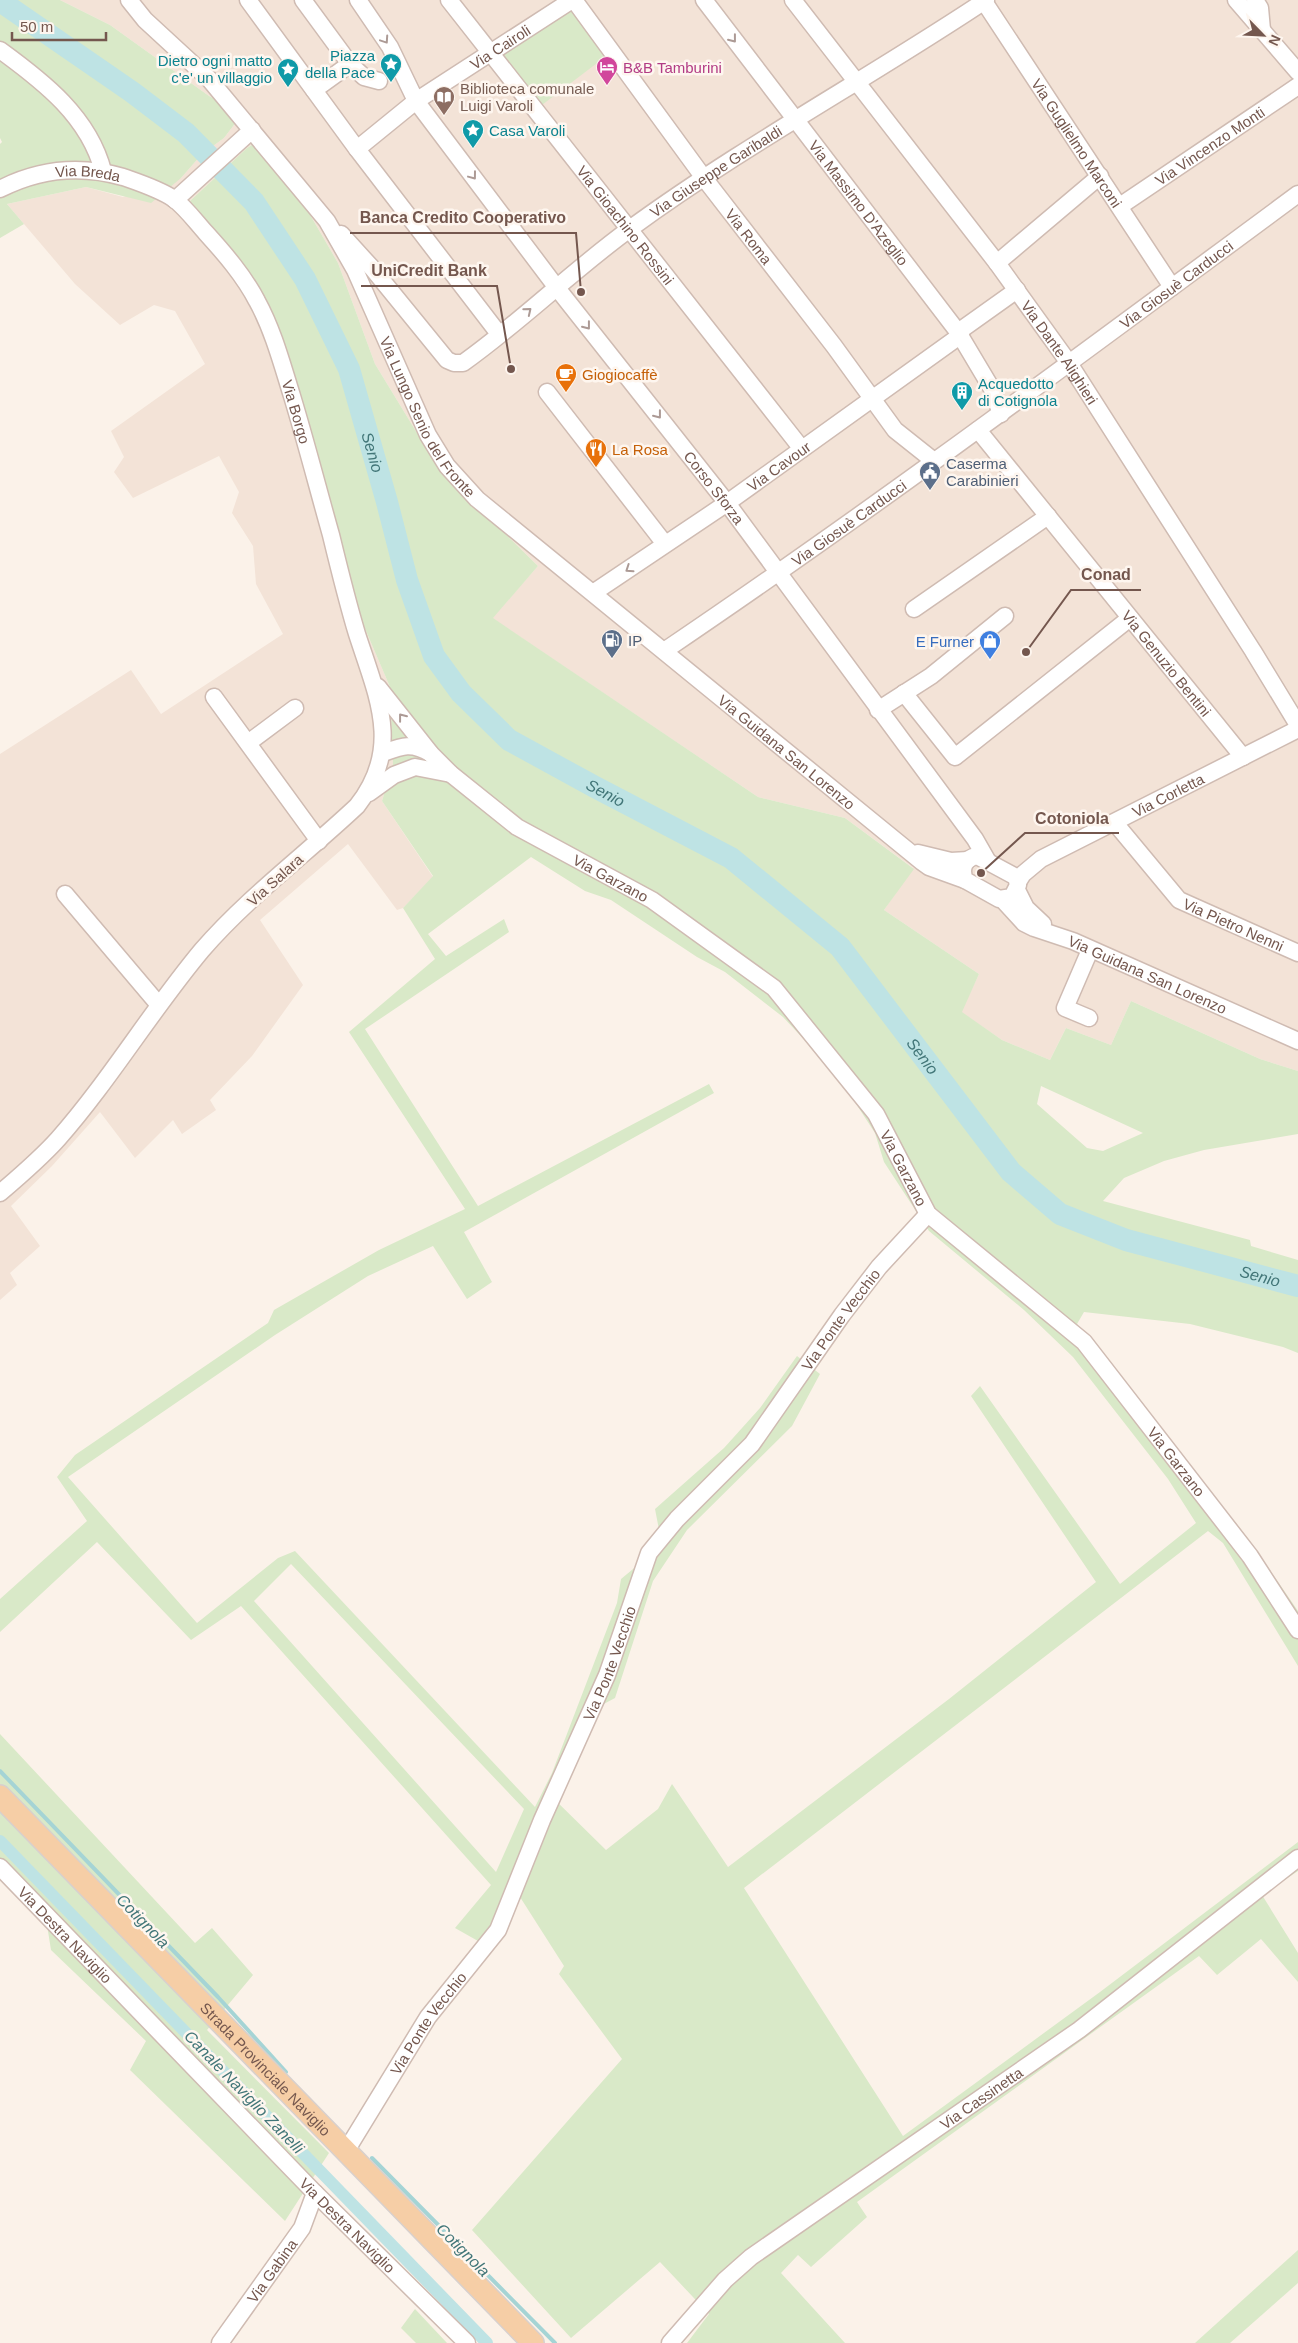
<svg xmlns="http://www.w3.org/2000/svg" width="1298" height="2343" viewBox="0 0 1298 2343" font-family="Helvetica,sans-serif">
<rect width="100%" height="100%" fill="#fbf2e9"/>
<path fill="#f3e3d7" d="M60 0H1298V1071L1260 1059 1131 1001 1111 1045 1066 1028 1050 1060 1002 1040 961 1012 979 974 884 910 913 868 845 818 758 797 492 618 538 566 439 469 375 364 338 263 265 137 247 148 190 201 249 275 360 617 390 687 393 764 382 801 433 877 403 908 397 910 348 844 260 920 303 985 252 1056 210 1100 216 1110 182 1134 173 1120 135 1158 100 1112 52 1166 11 1206 40 1246 10 1273 17 1285 0 1300V754L131 670 161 714 283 634 256 584 253 546 232 513 239 492 219 456 133 498 114 472 124 457 111 431 205 364 175 311 154 305 120 325 75 284 7 204 86 187 123 197 181 178 202 154 224 138 243 113 209 96 110 25Z"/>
<g fill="#d9e9c8" fill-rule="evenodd">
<path d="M0 0H60L110 25 209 96 243 113 224 138 202 154 181 178 151 203 86 187 7 204 24 224 0 238V144L2 142 0 138Z"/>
<path d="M571 8 605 57 538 108 497 55Z"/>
<path d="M265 137 338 263 375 364 439 469 538 566 493 618 758 797 845 818 914 869 884 910 979 974 962 1012 1002 1040 1050 1060 1066 1028 1111 1045 1131 1001 1260 1059 1298 1071V1134L1204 1150 1164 1161 1124 1178 1103 1201 1250 1240 1251 1246 1298 1260V1353L1283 1347 1190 1324 1084 1312 1077 1324 1250 1541 1298 1611V1666L1223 1543 1208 1531 744 1888 903 2136 1100 1992 1298 1842V1871L1262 1895 1298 1953V1982L1261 1939 1217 1975 1199 1956 857 2202 867 2217 811 2267 798 2255 781 2273 845 2343H687L709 2314 660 2262 571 2338 472 2230 622 2059 559 1974 564 1966 520 1897 478 1941 455 1928 491 1885 241 1606 191 1640 97 1542 0 1632V1599L87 1521 57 1477 75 1455 268 1323 274 1310 379 1250 465 1209 349 1032 435 959 403 908 433 876 382 801 393 764 390 687 360 617 282 341 190 201 247 148ZM531 857 585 891 611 900 697 957 725 972 783 1017 838 1076 875 1133 884 1162 929 1231 1024 1310 1073 1357 1168 1479 1196 1523 1120 1584 980 1386 971 1396 1096 1582 949 1699 728 1867 672 1784 658 1809 606 1850 548 1793 583 1715 615 1698 653 1581 687 1530 792 1426 820 1374 797 1356 760 1408 724 1448 655 1509 662 1545 621 1579 617 1603 552 1773 535 1807 295 1551 278 1558 197 1623 68 1477 275 1335 368 1276 433 1246 467 1299 492 1282 464 1232 714 1093 709 1084 478 1206 365 1029 509 932 504 919 446 956 428 934ZM1041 1086 1143 1133 1103 1151 1087 1148 1037 1104ZM291 1564 524 1809 496 1872 254 1601Z"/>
<path d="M0 1734 195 1943 212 1928 253 1975 207 2030 329 2153 285 2221 130 2070 146 2041 51 1950 47 1925 0 1878Z"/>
<path d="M1298 2250V2283L1230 2343H1195Z"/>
<path d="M415 2309 447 2343H416L401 2328Z"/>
</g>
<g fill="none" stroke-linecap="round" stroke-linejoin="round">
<g stroke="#a5d4d5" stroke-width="4">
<path d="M0 1771 218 1997 286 2072"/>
<path d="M372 2158 555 2343"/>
</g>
<path stroke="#bee3e4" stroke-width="12" d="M0 1841 487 2343"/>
<path stroke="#bee3e4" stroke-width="22" id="s1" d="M0 1 132 92 186 133 254 202 305 279 349 369 387 502 407 580 434 656 461 693 509 740 595 787 731 858 840 947 1011 1172 1060 1214 1126 1240 1298 1286"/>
<g stroke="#cfbbb2" stroke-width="19">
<g id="minor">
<path id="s2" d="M129 0 145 20 209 79 327 221 355 270 428 435 447 466 477 499 922 862 929 867 965 880"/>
<path d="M248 0 357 149 499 334"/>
<path d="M303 0 350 64 314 90"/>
<path id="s3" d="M358 0 390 47 416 101 557 288 727 503 975 839 987 860"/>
<path id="s4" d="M449 0 802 449"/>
<path id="s5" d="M574 0 704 178 834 346 895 430 934 461"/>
<path id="s6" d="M704 0 958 332 992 389 1001 414"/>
<path id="s7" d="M793 0 997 263 1069 363 1253 651 1298 725"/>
<path id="s8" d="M983 0 1172 287"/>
<path d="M1236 0 1298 72"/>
<path d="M1255 0 1260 8 1262 30"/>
<path d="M0 50C44 82 89 117 103 171"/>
<path d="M350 64 364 77 379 81"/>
<path id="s9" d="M357 149 416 101 572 0"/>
<path id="s10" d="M0 189C39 169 81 165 123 177 140 183 159 189 174 199 186 208 196 222 206 233 225 254 244 276 257 301 273 330 282 364 292 396 306 442 318 489 331 535 339 568 347 601 357 634 377 696 403 748 357 806 306 854 248 897 202 950 151 1011 110 1080 58 1139 40 1159 20 1176 0 1193"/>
<path d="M175 200 252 130"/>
<path id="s11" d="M1120 206 1298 86"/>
<path id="s12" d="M341 234 372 268 447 360 454 363H463C522 321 573 270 631 228 745 145 869 78 986 0"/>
<path d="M997 263 1100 176"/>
<path d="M958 332 1017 290"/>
<path d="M547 392 665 544"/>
<path id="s13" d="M978 430 1243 757"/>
<path id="s14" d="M593 593 727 503 961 335"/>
<path d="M914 609 1048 516"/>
<path id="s15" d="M664 651C880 505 1088 349 1298 194"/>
<path id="s16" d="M378 687 431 754 451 774 517 827 652 900 774 988 876 1114 928 1214 1084 1342 1250 1556 1298 1630"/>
<path d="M904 693 955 757 1130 618"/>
<path d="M214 697 319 841"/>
<path d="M878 710 931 676 1005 616"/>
<path d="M248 743 295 708"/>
<path d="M383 753C402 746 411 742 430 753"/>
<path d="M369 793 394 775 415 767 451 774"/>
<path id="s17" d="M1115 823 1179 900 1298 953"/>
<path d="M918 853 951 861 968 860"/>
<path d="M977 856 1016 877 1018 885 1012 897 999 899 965 880C960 868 965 858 977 856Z"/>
<path id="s18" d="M1018 882 1023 874 1041 859 1298 729"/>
<path d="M1017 890 1026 908 1043 924"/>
<path d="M65 894 159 1005"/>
<path id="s19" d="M1003 900 1024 923 1034 928 1073 941 1298 1041"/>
<path d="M1089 1018 1065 1008 1090 950"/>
<path id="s20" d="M0 1867 315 2193 467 2343"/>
<path id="s21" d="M346 2151 428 2017 498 1930 542 1820 607 1675 649 1553 677 1519 752 1444 842 1315 879 1267 928 1214"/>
<path id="s22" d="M220 2343 302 2228 315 2193"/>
<path id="s23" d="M670 2343 725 2280 751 2257 1079 2030 1298 1858"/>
</g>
</g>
<g stroke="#d8d0cd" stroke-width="24">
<g id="major">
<path id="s24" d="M0 1796 533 2343"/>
</g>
</g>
<use href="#minor" stroke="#fff" stroke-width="16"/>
<use href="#major" stroke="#f6cea6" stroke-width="21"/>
</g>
<defs><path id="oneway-chevron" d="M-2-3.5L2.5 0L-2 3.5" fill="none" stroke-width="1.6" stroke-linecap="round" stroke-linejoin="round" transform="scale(1.25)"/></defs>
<g stroke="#ac9a95">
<use href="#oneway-chevron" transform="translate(733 39) rotate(52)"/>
<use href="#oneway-chevron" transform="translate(385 40) rotate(56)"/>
<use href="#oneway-chevron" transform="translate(473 176) rotate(53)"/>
<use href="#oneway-chevron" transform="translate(528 311) rotate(-39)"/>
<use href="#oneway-chevron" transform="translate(587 326) rotate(52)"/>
<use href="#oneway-chevron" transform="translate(658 415) rotate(52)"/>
<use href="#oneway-chevron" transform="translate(629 569) rotate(146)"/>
<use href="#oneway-chevron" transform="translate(402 717) rotate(-128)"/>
</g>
<defs>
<g id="sight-pin" transform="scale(1.125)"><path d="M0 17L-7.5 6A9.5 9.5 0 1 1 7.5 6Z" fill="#0f9aa8" stroke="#fef6ef"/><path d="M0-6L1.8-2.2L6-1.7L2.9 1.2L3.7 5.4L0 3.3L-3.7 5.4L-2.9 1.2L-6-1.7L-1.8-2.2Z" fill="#fff"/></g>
<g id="hotel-pin" transform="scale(1.125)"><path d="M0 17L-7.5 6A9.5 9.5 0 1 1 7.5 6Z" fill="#d1479c" stroke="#fef6ef"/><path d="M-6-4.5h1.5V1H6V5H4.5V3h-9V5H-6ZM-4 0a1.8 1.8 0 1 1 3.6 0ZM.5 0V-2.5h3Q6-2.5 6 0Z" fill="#fff"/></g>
<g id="library-pin" transform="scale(1.125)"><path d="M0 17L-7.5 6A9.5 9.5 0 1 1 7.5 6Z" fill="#8d6e63" stroke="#fef6ef"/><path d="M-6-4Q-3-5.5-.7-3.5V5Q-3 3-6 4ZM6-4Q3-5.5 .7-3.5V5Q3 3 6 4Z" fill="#fff"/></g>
<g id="cafe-pin" transform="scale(1.125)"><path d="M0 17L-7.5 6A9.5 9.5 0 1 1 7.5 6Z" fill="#e8710a" stroke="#fef6ef"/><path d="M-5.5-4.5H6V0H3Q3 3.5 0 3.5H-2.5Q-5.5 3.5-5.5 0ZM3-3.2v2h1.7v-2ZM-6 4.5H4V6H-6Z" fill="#fff"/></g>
<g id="building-pin" transform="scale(1.125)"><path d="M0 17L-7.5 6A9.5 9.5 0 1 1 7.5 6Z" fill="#0f9aa8" stroke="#fef6ef"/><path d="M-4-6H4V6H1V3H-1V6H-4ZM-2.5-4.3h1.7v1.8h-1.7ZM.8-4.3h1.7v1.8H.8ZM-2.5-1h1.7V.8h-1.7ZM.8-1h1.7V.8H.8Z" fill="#fff"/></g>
<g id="restaurant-pin" transform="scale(1.125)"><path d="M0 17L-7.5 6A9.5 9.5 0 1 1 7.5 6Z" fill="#e8710a" stroke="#fef6ef"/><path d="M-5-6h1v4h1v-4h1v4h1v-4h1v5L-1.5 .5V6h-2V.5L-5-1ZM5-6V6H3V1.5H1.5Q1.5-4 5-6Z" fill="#fff"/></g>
<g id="civic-pin" transform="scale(1.125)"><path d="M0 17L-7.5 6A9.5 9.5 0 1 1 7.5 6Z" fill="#5c6f8a" stroke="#fef6ef"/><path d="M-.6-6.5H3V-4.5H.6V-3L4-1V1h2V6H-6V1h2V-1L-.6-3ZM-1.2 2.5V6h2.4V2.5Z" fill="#fff"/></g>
<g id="fuel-pin" transform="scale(1.125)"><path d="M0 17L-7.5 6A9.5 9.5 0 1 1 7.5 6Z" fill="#5c6f8a" stroke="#fef6ef"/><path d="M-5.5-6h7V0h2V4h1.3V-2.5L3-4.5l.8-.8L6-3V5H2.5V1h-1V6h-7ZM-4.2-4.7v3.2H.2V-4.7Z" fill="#fff"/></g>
<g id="shop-pin" transform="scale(1.125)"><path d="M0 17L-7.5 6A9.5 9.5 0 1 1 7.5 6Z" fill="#3f7fe0" stroke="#fef6ef"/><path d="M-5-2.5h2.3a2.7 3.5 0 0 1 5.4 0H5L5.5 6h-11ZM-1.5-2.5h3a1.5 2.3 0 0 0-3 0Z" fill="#fff"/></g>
</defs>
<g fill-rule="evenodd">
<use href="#sight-pin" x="391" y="64"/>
<use href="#hotel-pin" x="607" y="67"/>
<use href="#sight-pin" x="288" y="69"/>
<use href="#library-pin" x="444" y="97"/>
<use href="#sight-pin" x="473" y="130"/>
<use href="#cafe-pin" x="566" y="374"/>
<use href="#building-pin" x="962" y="392"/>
<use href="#restaurant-pin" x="596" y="449"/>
<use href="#civic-pin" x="930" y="472"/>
<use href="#fuel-pin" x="612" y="640"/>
<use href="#shop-pin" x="990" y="641"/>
</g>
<g text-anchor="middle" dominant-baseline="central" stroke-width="5" stroke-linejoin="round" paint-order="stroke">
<g font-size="15" fill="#74574e" stroke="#fef6ef">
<text stroke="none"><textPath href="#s9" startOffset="176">Via Cairoli</textPath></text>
<text stroke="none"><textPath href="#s8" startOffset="171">Via Guglielmo Marconi</textPath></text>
<text stroke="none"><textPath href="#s11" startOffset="108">Via Vincenzo Monti</textPath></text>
<text stroke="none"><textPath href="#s12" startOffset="499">Via Giuseppe Garibaldi</textPath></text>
<text stroke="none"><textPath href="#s10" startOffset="91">Via Breda</textPath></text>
<text stroke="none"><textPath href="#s6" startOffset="255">Via Massimo D'Azeglio</textPath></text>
<text stroke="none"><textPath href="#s4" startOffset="286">Via Gioachino Rossini</textPath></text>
<text stroke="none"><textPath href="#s5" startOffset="294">Via Roma</textPath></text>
<text stroke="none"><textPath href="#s15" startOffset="630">Via Giosuè Carducci</textPath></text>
<text stroke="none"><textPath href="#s7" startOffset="442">Via Dante Alighieri</textPath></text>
<text stroke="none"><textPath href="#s10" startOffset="432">Via Borgo</textPath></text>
<text stroke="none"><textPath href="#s2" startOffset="518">Via Lungo Senio del Fronte</textPath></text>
<text stroke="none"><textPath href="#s14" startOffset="225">Via Cavour</textPath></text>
<text stroke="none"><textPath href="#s3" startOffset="605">Corso Sforza</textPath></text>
<text stroke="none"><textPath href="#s15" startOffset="225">Via Giosuè Carducci</textPath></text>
<text stroke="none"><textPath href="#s13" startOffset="300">Via Genuzio Bentini</textPath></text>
<text stroke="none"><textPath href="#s2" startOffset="1015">Via Guidana San Lorenzo</textPath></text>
<text stroke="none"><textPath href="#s18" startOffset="175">Via Corletta</textPath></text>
<text stroke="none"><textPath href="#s16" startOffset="305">Via Garzano</textPath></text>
<text transform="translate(275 880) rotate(-42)">Via Salara</text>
<text stroke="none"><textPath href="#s17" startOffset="160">Via Pietro Nenni</textPath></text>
<text stroke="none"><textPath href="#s19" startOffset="165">Via Guidana San Lorenzo</textPath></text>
<text stroke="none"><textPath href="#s16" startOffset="725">Via Garzano</textPath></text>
<text stroke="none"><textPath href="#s21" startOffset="978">Via Ponte Vecchio</textPath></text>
<text stroke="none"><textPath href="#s16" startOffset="1130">Via Garzano</textPath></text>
<text stroke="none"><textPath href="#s21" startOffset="558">Via Ponte Vecchio</textPath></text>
<text stroke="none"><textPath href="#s20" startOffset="94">Via Destra Naviglio</textPath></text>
<text stroke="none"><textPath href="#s21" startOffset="152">Via Ponte Vecchio</textPath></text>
<text stroke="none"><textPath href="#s24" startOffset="381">Strada Provinciale Naviglio</textPath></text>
<text stroke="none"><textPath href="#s23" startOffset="398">Via Cassinetta</textPath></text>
<text stroke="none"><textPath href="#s20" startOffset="499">Via Destra Naviglio</textPath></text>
<text stroke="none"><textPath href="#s22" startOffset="89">Via Gabina</textPath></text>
</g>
<g font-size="15" fill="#0d838f" stroke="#fef6ef" text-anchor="end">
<text x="375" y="55">Piazza<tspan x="375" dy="17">della Pace</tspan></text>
<text x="272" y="60">Dietro ogni matto<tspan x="272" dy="17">c'e' un villaggio</tspan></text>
<text x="489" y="130" text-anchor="start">Casa Varoli</text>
<text x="978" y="383" text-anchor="start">Acquedotto<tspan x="978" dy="17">di Cotignola</tspan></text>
</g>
<g font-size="15" fill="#b23c85" stroke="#fef6ef" text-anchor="start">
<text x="623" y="67">B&amp;B Tamburini</text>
</g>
<g font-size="15" fill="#785e54" stroke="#fef6ef" text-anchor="start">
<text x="460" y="88">Biblioteca comunale<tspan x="460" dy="17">Luigi Varoli</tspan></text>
</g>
<g font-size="15" fill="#c56008" stroke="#fef6ef" text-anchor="start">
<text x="582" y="374">Giogiocaffè</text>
<text x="612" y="449">La Rosa</text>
</g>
<g font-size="15" fill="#4e5e75" stroke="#fef6ef" text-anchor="start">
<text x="946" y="463">Caserma<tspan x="946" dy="17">Carabinieri</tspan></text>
<text x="628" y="640">IP</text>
</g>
<g font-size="15" fill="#366cbe" stroke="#fef6ef" text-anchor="end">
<text x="974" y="641">E Furner</text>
</g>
<g font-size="16" font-style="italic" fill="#427678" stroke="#fef6ef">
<text stroke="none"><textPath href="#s1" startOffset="604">Senio</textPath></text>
<text stroke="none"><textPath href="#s1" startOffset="1040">Senio</textPath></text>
<text stroke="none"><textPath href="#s1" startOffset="1459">Senio</textPath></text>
<text stroke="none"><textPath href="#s1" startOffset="1879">Senio</textPath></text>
<text transform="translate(143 1921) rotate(46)">Cotignola</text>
<text transform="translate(244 2092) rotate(46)">Canale Naviglio Zanelli</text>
<text transform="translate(463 2250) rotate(45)">Cotignola</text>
</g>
</g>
<path fill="none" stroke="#74574e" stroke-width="2" d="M581 292L576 233H350M511 369L497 286H361M1026 652L1071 590H1141M981 873L1025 833H1119"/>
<g fill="#74574e" stroke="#fef6ef" stroke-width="2">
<circle cx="581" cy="292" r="5"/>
<circle cx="511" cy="369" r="5"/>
<circle cx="1026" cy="652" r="5"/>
<circle cx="981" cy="873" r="5"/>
</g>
<g font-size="16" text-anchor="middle" font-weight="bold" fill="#74574e" stroke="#fef6ef" stroke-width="5" stroke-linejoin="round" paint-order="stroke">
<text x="463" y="223">Banca Credito Cooperativo</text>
<text x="429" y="276">UniCredit Bank</text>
<text x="1106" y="580">Conad</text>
<text x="1072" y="824">Cotoniola</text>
</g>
<g transform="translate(1263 35) rotate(114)" stroke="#fef6ef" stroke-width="4" paint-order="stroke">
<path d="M0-4L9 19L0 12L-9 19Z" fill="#74574e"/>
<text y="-8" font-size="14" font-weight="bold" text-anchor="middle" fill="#74574e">N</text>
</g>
<path d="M12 32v8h94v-8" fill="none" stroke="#74574e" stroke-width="2.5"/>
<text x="20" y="32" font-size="15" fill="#74574e" stroke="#fef6ef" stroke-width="4" paint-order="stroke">50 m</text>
</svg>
